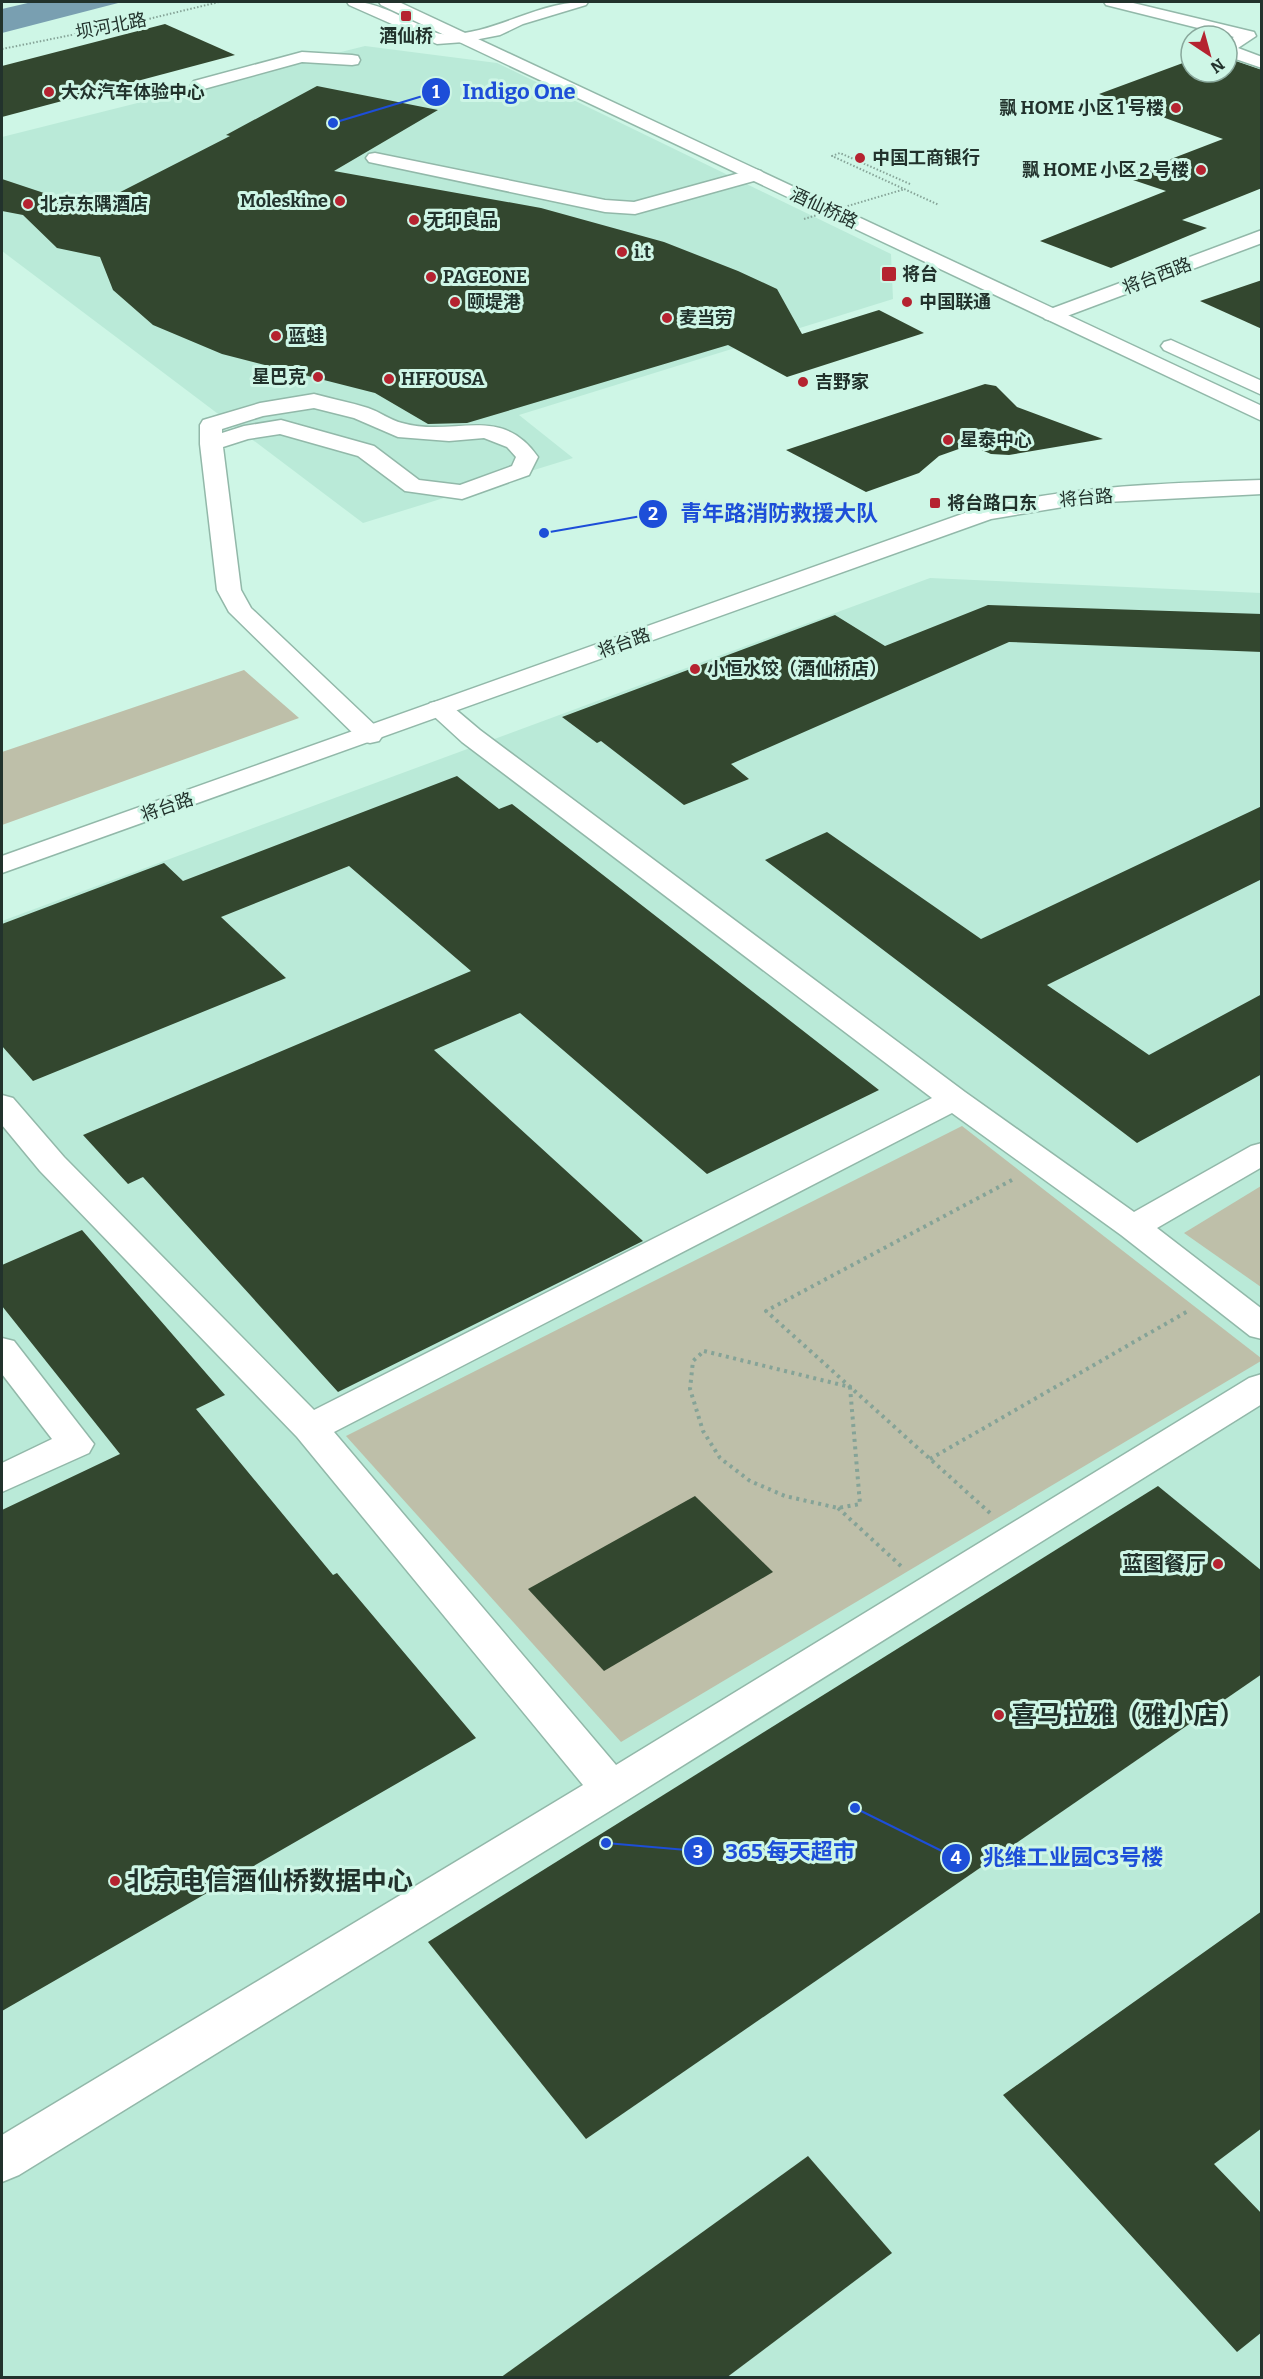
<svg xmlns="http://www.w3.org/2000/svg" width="1263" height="2379" viewBox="0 0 1263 2379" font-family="Bitter,'Noto Sans SC',serif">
<rect width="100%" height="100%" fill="#cef6e6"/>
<g fill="#baead8">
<path d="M365 46 497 63 891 254 893 299 519 415 573 458 363 523 2 251V137Z"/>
<path d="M930 578 1261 593V2377L2 2378V921Z"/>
</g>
<g fill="#bebfa9">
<path d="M244 670 299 718 2 825V752Z"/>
<path d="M962 1126 1261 1358V1361L621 1742 346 1436Z"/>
<path d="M1261 1186V1287L1184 1233Z"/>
</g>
<path fill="#799fb1" d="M32 2H122L2 33V9Z"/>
<g fill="#33472f">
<path d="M165 24 235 55 2 117V66Z"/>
<path d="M1227 58 1262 70V188L1182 220 1207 228 1111 268 1040 241 1166 191 1124 177 1223 139 1099 94 1191 60V72H1227Z"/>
<path d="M317 86 438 110 334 171 541 208 664 242 738 271 777 289 802 334 879 310 924 333 787 377 728 345 467 423 428 424 375 393 222 354 153 325 113 290 100 257 57 248 23 215 2 211V179L89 208 230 136 226 135Z"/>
<path d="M1262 280V329L1200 301Z"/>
<path d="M985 384 996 386 1017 407 1103 439 1009 455 991 454 970 445 939 456 919 473 866 492 786 450Z"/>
<path d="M988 605 1262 614V652L1009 642 731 764 749 779 684 805 601 741 597 743 562 717 835 615 885 646Z"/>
<path d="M457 776 499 809 512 804 879 1090 707 1174 520 1013 434 1050 643 1241 338 1392 143 1177 128 1184 83 1135 471 971 349 866 221 917 286 978 33 1081 2 1046V924L164 863 183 881Z"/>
<path d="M1262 806V879L1047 985 1149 1055 1262 994V1074L1137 1143 765 860 827 832 981 939Z"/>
<path d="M82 1230 225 1395 196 1409 333 1575 337 1573 476 1738 2 2011V1510L120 1454 2 1306V1265Z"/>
<path d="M1158 1486 1262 1571V1674L586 2139 428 1942Z"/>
<path d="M695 1496 773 1572 604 1671 528 1589Z"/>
<path d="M1262 1911V2128L1214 2164 1262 2214V2332L1237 2352 1003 2095Z"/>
<path d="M808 2156 892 2253 726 2378H500Z"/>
</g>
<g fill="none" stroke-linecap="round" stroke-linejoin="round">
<g stroke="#92b8a9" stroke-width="3">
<g id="minor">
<path d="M347 2C373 0 397 15 420 25 426 28 434 33 441 34 493 37 537 0 588 2L586 5 523 24 500 35 464 42 437 44 349 5Z"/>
<path d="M1104 2H1129L1254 32 1256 36 1238 48 1262 57V68L1227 56V41L1234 37 1106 5Z"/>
<path d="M302 52 352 55 358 56 360 60 358 64 352 65 302 62 200 90 194 89 191 85 194 81Z"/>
<path d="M375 153 605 200 634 202 754 169 761 171 763 175 761 179 635 214 605 212 369 162 366 158 369 154Z"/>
<path d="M1262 230V243L1059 319 1052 321 1045 319 1042 315 1045 311Z"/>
<path d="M314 394C332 399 350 402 368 408 380 412 390 420 402 423 453 438 501 403 538 457L529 475 462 499 405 491 358 456 280 434 248 439 223 447 241 590 251 608 379 729 383 735 379 741 370 743 361 741 229 612 217 590 200 444V425L203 420 260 403ZM314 408 354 418 398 437 449 441 484 438 507 447 516 457 512 466 460 485 419 480 374 446 281 420 244 426 222 433V429L263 416Z"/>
<path d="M439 701 448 703 480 730 965 1092 1134 1212 1251 1146 1262 1143V1167L1157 1228 1262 1309V1339L1250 1336 1121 1235 952 1113 334 1432 616 1765 1249 1378 1262 1374V1404L626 1801 19 2175 2 2182V2135L583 1785 297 1437 40 1171 2 1125V1095L13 1098 64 1157 314 1410 932 1098 462 742 426 709 430 703Z"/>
<path d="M2 1338 14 1341 94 1444 89 1453 2 1492V1463L52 1439 2 1374Z"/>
</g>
</g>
<g stroke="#92b8a9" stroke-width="3">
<g id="major">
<path d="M379 2H399L1262 406V421L381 5Z"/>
<path d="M1171 340 1262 381V395L1164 350 1161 346 1164 342Z"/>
<path d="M1262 480V494L1087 503 991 519 2 873V856L976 509C1070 486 1165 483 1262 480Z"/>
</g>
</g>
<g stroke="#85a397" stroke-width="2" stroke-dasharray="1.5 2" stroke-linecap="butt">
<path d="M2 49 136 22 219 2"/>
<path d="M910 184 840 153 832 156 939 205"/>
</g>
<g stroke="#85a397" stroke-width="4" stroke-dasharray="3 4.5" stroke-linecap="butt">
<path d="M704 1351 850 1387 860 1504 838 1508 785 1496 750 1481 720 1458 703 1431 690 1389 693 1361Z"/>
<path d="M930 1459 1188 1311"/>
<path d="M838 1508 902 1567"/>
<path d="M990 1513 766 1311 1012 1180"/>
</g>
<use href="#minor" fill="#fff" fill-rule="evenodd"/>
<use href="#major" fill="#fff" fill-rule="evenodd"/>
<path stroke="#85a397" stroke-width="2" stroke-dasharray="1.5 2" stroke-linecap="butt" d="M804 219 905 189"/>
</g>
<g fill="#b52330" stroke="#cef6e6" stroke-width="2">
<rect x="400" y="10" width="12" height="12" rx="3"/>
<circle cx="49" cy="92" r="6"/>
<circle cx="1176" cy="108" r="6"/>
<circle cx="860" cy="158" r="6"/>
<circle cx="1201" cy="170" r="6"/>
<circle cx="340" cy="201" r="6"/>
<circle cx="28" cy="204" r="6"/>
<circle cx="414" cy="220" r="6"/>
<circle cx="622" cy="252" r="6"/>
<rect x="881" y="266" width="16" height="16" rx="3"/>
<circle cx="431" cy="277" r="6"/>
<circle cx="455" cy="302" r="6"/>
<circle cx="907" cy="302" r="6"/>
<circle cx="667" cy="318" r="6"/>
<circle cx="276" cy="336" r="6"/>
<circle cx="318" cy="377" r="6"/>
<circle cx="389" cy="379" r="6"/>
<circle cx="803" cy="382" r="6"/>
<circle cx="948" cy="440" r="6"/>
<rect x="929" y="497" width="12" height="12" rx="3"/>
<circle cx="695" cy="669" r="6"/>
<circle cx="1218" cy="1564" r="6"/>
<circle cx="999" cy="1715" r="6"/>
<circle cx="115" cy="1881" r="6"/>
</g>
<g text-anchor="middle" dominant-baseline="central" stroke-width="6" stroke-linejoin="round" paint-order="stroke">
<g font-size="18" fill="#22322c" stroke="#cef6e6">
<text transform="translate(111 26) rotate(-11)">坝河北路</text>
<text transform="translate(824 208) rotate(25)">酒仙桥路</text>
<text transform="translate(1157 276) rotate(-21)">将台西路</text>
<text transform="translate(1086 498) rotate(-5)">将台路</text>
<text transform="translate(624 643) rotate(-20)">将台路</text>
<text transform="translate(167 807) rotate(-19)">将台路</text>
</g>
<g font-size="18" font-weight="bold" fill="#22322c" stroke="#cef6e6" text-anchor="start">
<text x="406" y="36" text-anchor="middle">酒仙桥</text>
<text x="61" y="92">大众汽车体验中心</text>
<text x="1164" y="108" text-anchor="end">飘 HOME 小区 1 号楼</text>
<text x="872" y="158">中国工商银行</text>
<text x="1189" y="170" text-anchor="end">飘 HOME 小区 2 号楼</text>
<text x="328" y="201" text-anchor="end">Moleskine</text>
<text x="40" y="204">北京东隅酒店</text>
<text x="426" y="220">无印良品</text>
<text x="634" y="252">i.t</text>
<text x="902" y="274">将台</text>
<text x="443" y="277">PAGEONE</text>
<text x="467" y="302">颐堤港</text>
<text x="919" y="302">中国联通</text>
<text x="679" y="318">麦当劳</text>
<text x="288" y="336">蓝蛙</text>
<text x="306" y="377" text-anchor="end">星巴克</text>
<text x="401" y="379">HFFOUSA</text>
<text x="815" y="382">吉野家</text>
<text x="960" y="440">星泰中心</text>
<text x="947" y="503">将台路口东</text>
<text x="707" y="669">小恒水饺（酒仙桥店）</text>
</g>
<g font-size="21" font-weight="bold" fill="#22322c" stroke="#cef6e6" text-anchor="end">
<text x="1206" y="1564">蓝图餐厅</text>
</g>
<g font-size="26" font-weight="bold" fill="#22322c" stroke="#cef6e6" text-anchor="start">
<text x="1011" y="1715">喜马拉雅（雅小店）</text>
<text x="127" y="1881">北京电信酒仙桥数据中心</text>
</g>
</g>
<path fill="none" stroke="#1d4ed8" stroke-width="2" d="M333 123L436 92M544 533L653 514M606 1843L698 1851M855 1808L956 1858"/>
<g fill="#1d4ed8" stroke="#cef6e6" stroke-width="2">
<circle cx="333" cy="123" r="6"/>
<circle cx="544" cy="533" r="6"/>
<circle cx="606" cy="1843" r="6"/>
<circle cx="855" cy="1808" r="6"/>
<circle cx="436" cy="92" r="15"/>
<circle cx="653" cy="514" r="15"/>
<circle cx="698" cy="1851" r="15"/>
<circle cx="956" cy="1858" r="15"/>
</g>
<g font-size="18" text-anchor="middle" font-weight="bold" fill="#fff">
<text x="436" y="98">1</text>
<text x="653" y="520">2</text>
<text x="698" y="1858">3</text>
<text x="956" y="1864">4</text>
</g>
<g font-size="22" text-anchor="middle" font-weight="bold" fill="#1d4ed8" stroke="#cef6e6" stroke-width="6" stroke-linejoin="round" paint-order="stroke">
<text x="519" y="99">Indigo One</text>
<text x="779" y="521">青年路消防救援大队</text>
<text x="790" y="1859">365 每天超市</text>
<text x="1073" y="1865">兆维工业园C3号楼</text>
</g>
<rect width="1263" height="2379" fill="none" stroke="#22322c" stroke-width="6"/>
<g transform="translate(1209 54) rotate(144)"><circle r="28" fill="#cef6e6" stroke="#89a89c" stroke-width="1.5"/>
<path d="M0-4.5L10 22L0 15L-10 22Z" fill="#b52330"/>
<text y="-9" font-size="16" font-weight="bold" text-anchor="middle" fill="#22322c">N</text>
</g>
</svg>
